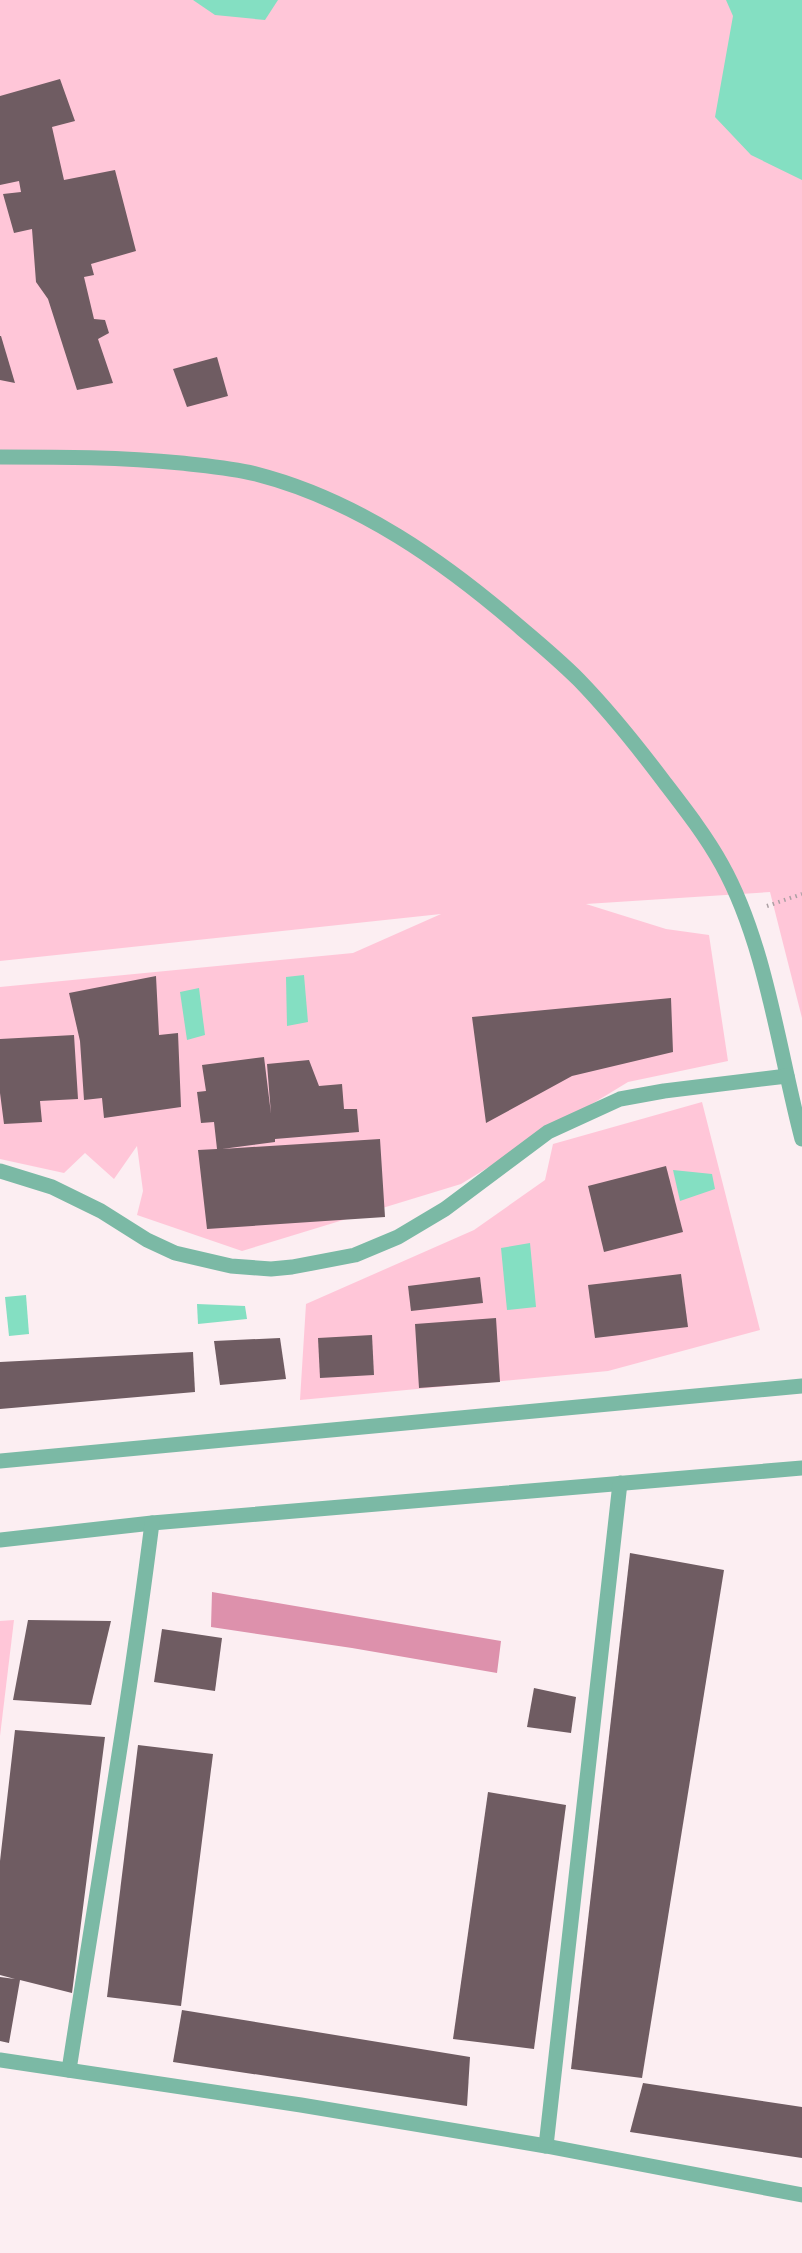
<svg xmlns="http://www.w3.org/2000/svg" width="802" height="2253" viewBox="0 0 802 2253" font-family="'Asap Condensed',sans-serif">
<rect width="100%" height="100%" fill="#fceef2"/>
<g fill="#ffc6d8">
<path d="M0 0H802V1018L770 892 586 904 666 929 709 935 728 1061 628 1082 461 1184 242 1251 137 1215 143 1191 137 1146 114 1179 85 1153 64 1173 0 1159V987L353 953 441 914 0 961Z"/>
<path d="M702 1102 760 1330 608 1371 300 1400 306 1304 474 1230 545 1180 553 1144Z"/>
<path d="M14 1620 0 1736V1621Z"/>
</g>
<path fill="#dd91ac" d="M212 1592 501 1641 497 1673 352 1648 211 1627Z"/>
<g fill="#84dfc2">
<path d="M193 0H278L265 20 215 15Z"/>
<path d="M726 0H802V180L751 155 715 117 733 16Z"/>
<path d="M304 975 308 1022 287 1026 286 977Z"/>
<path d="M199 988 205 1035 187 1040 180 992Z"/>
<path d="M673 1170 712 1174 715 1189 680 1201Z"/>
<path d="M530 1243 536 1307 507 1310 501 1248Z"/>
<path d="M26 1295 29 1334 9 1336 5 1297Z"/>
<path d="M197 1304 245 1306 247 1319 198 1324Z"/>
</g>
<g fill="#6f5c62">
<path d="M60 79 75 121 52 127 64 180 115 170 136 251 91 264 94 275 84 277 94 319 105 320 109 333 98 339 113 383 77 390 48 299 36 282 32 229 14 233 3 194 21 192 19 181 0 185V96Z"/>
<path d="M0 336H1L15 383 0 380Z"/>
<path d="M217 357 228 396 187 407 173 369Z"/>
<path d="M156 976 159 1035 178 1033 181 1107 104 1118 102 1098 84 1100 80 1041 69 993Z"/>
<path d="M671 998 673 1052 572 1076 486 1123 472 1017Z"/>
<path d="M74 1035 78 1099 40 1101 42 1122 4 1124 0 1093V1039Z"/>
<path d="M264 1057 271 1114 267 1064 309 1060 319 1086 342 1084 344 1109H357L359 1132 275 1139V1142L222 1149 380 1139 385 1217 207 1229 198 1150 217 1149 214 1122 201 1123 197 1092 206 1091 202 1065Z"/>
<path d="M666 1166 683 1232 604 1252 588 1186Z"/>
<path d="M681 1274 688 1327 595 1338 588 1285Z"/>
<path d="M480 1277 483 1303 411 1311 408 1286Z"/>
<path d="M496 1318 500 1382 419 1388 415 1324Z"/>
<path d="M372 1335 374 1375 320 1378 318 1338Z"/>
<path d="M280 1338 286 1379 220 1385 214 1341Z"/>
<path d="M193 1352 195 1392 0 1409V1362Z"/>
<path d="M630 1553 724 1570 642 2078 571 2069Z"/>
<path d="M28 1620 111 1621 91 1705 13 1700Z"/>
<path d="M162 1629 222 1638 215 1691 154 1682Z"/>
<path d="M534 1688 576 1697 571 1733 527 1727Z"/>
<path d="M15 1730 105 1737 72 1993 20 1980 9 2043 0 2041V1977L15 1979 0 1975V1861Z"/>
<path d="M138 1745 213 1754 181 2006 107 1997Z"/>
<path d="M488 1792 566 1805 534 2049 453 2039Z"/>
<path d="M182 2010 470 2057 467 2106 173 2062Z"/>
<path d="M643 2083 802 2107V2158L630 2132Z"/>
</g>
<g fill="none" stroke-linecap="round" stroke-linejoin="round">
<path stroke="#aca0a4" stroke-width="4" stroke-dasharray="1.5 4.5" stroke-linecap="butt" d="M767 906 802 894"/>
<g stroke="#7bb9a5" stroke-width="15">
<path d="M0 457C61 457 121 457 181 463 206 466 232 468 256 474 357 500 445 562 522 629 541 645 561 662 579 680 610 712 638 747 665 783 685 809 706 836 722 865 766 944 779 1052 802 1139"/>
<path d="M0 1171 52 1187 101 1211 147 1240 175 1253 231 1266 271 1269 292 1267 355 1255 398 1237 445 1209 548 1132 620 1099 664 1091 787 1076"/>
<path d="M0 1461 802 1386"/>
<path d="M0 1540 152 1523 802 1468"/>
<path d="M0 2060 301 2105 546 2146 802 2195"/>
<path d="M69 2070C97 1888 129 1706 152 1523"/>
<path d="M546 2146 620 1483"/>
</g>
</g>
</svg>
